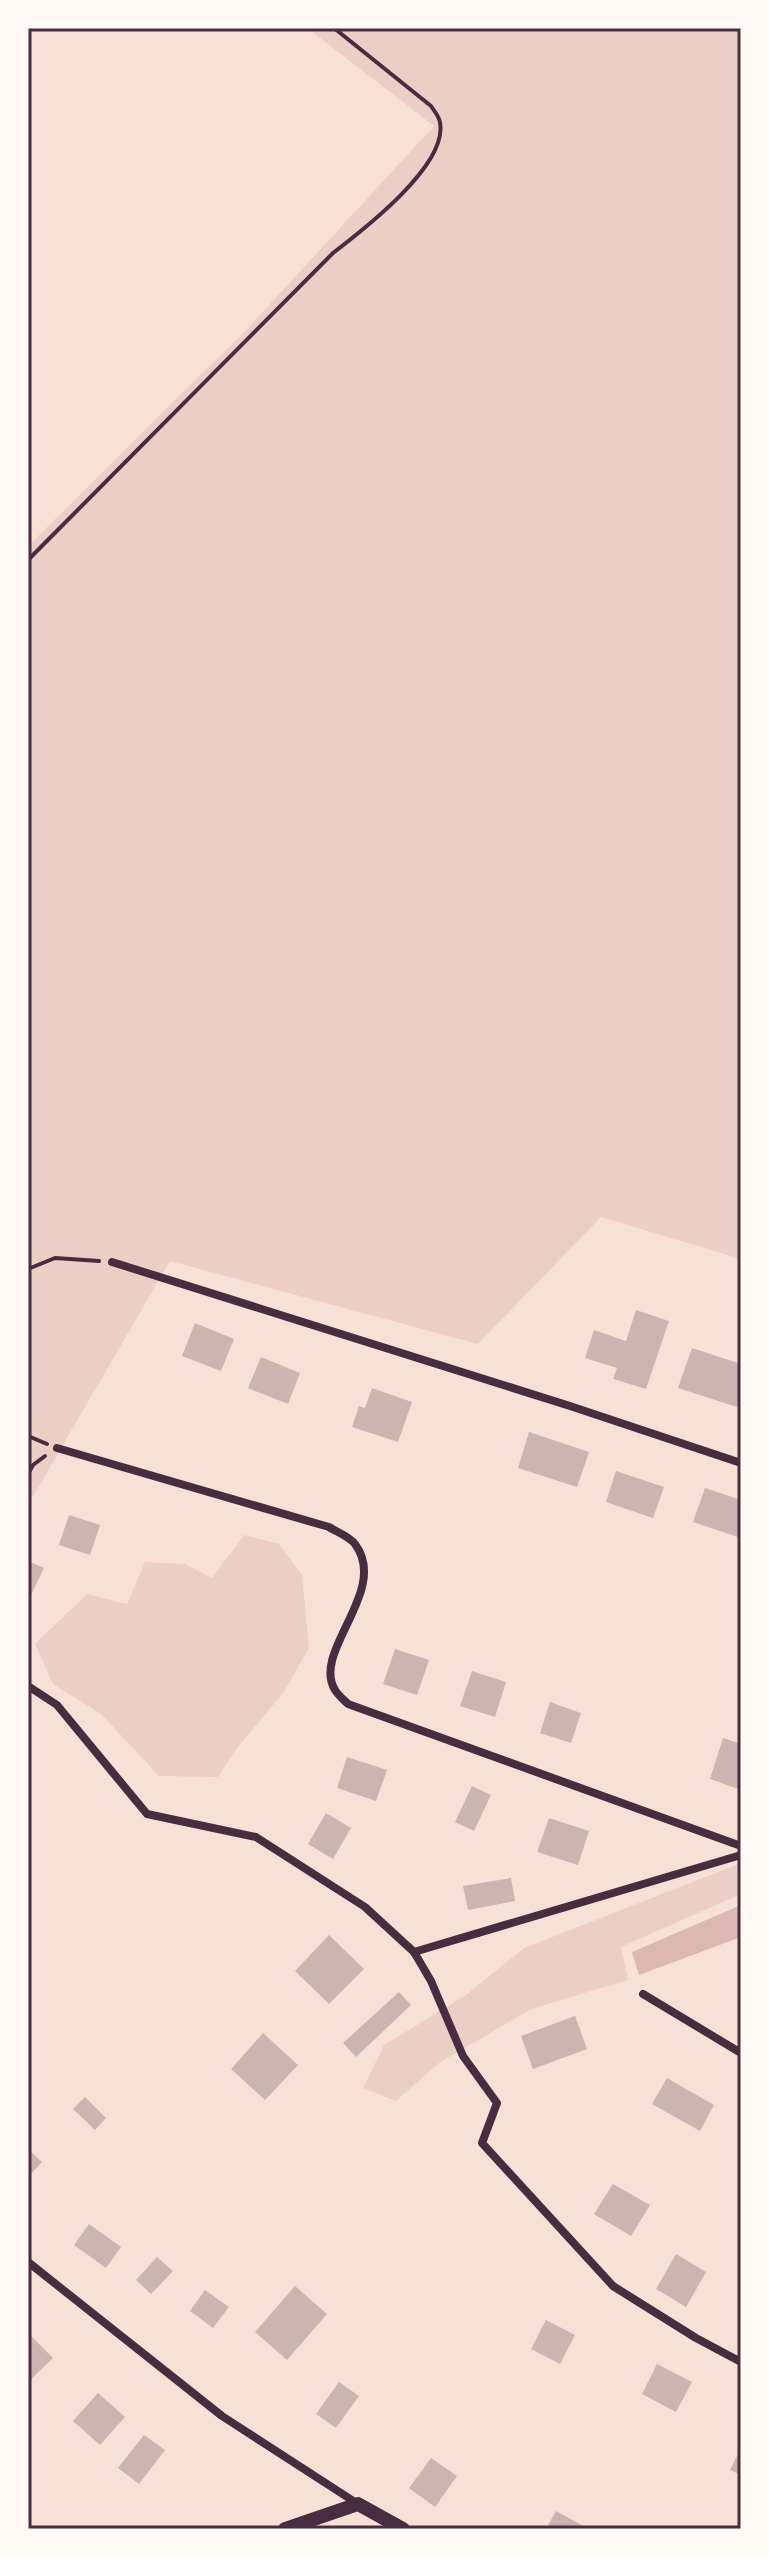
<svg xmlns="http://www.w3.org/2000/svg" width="769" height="2557" viewBox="0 0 769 2557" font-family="'PT Serif',serif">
<rect width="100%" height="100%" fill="#f7e1d7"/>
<g fill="#ebcfc5">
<path d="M307 28H741V1259L601 1217 478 1344 170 1261 28 1505V546L247 329 434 126Z"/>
<path d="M244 1535 279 1544 302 1575 309 1648 283 1693 237 1748 218 1777 159 1776 101 1714 53 1684 35 1644 87 1594 127 1604 145 1562 185 1564 212 1578Z"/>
<path d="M741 1863V1894L621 1947 628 1980 531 2009 439 2063 396 2101 363 2088 384 2045 466 1995 524 1948Z"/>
</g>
<path fill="#dcb8b0" d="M741 1905V1937L639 1975 632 1952Z"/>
<g fill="#ccb4b1">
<path d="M636 1310 669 1321 646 1389 613 1379 617 1368 585 1358 594 1330 626 1341Z"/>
<path d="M195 1323 234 1339 221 1371 182 1356Z"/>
<path d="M692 1348 741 1364V1394L737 1407 678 1388Z"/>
<path d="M261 1357 300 1373 288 1404 248 1388Z"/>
<path d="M372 1388 412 1402 398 1442 352 1427 359 1406 365 1408Z"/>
<path d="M529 1432 589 1452 577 1487 518 1468Z"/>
<path d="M616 1471 664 1487 653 1518 606 1502Z"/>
<path d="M705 1488 741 1500V1538L693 1522Z"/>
<path d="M69 1515 100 1525 90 1555 59 1545Z"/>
<path d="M28 1561 44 1568 28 1601Z"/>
<path d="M395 1649 429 1660 417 1695 383 1684Z"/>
<path d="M472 1671 506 1682 495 1717 460 1706Z"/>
<path d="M550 1702 581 1713 571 1743 540 1733Z"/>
<path d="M723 1738 741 1744V1790L710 1779Z"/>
<path d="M347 1757 387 1770 376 1801 337 1788Z"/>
<path d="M472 1786 491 1795 474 1831 455 1822Z"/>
<path d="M326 1813 351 1828 333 1859 308 1844Z"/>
<path d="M549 1818 589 1831 578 1865 537 1852Z"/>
<path d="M511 1878 515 1901 468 1910 463 1886Z"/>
<path d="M329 1935 364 1969 329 2004 295 1971Z"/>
<path d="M399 1992 411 2005 356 2057 343 2043Z"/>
<path d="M575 2016 587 2049 533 2069 521 2036Z"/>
<path d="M263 2033 298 2065 265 2100 231 2069Z"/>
<path d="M667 2078 714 2105 700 2131 652 2104Z"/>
<path d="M85 2097 106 2118 95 2130 73 2109Z"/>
<path d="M28 2149 42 2162 28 2177Z"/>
<path d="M613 2184 650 2205 631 2236 594 2214Z"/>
<path d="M89 2224 121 2247 106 2268 74 2245Z"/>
<path d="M676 2254 706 2272 686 2307 656 2289Z"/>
<path d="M157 2257 173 2271 151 2294 136 2280Z"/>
<path d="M295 2286 327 2314 287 2360 255 2332Z"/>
<path d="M205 2290 229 2307 213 2328 190 2311Z"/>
<path d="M546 2320 575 2335 560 2364 531 2349Z"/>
<path d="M28 2333 53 2358 28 2382Z"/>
<path d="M657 2364 692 2382 676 2412 642 2394Z"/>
<path d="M339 2382 359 2396 336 2428 316 2414Z"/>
<path d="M98 2393 125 2417 100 2445 73 2421Z"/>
<path d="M144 2435 165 2450 139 2484 118 2468Z"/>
<path d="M741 2448V2475L730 2470Z"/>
<path d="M431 2458 457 2476 435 2507 409 2488Z"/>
<path d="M556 2511 589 2529H546Z"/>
</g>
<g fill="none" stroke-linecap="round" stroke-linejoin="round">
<g stroke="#4a2c40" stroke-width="4">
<path d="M28 560 333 253C363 230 448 165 440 123 440 117 434 111 431 106L334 28"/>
<path d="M28 1269 55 1258 99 1261"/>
<path d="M28 1436 47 1444"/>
<path d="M28 1474 33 1465 45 1456"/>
</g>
<g stroke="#4a2c40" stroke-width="8">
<path d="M112 1262 570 1406 741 1463"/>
<path d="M57 1448 329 1527C337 1532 350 1537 355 1544 390 1591 311 1651 335 1690 338 1695 344 1700 348 1704L741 1846"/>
<path d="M28 1686 57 1705 147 1814 256 1837 365 1907 414 1952 431 1981 463 2056 497 2103 482 2143 613 2286 696 2338 741 2362"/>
<path d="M414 1952 741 1855"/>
<path d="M643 1994 741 2053"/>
<path d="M28 2262 222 2416 358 2504"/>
</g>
<path stroke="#4a2c40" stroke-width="14" d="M285 2529 358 2504 403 2529"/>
</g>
<rect width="769" height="2557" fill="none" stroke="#fffaf5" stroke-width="60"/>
<rect x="30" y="30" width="709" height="2497" fill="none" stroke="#4a2c40" stroke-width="3"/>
</svg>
